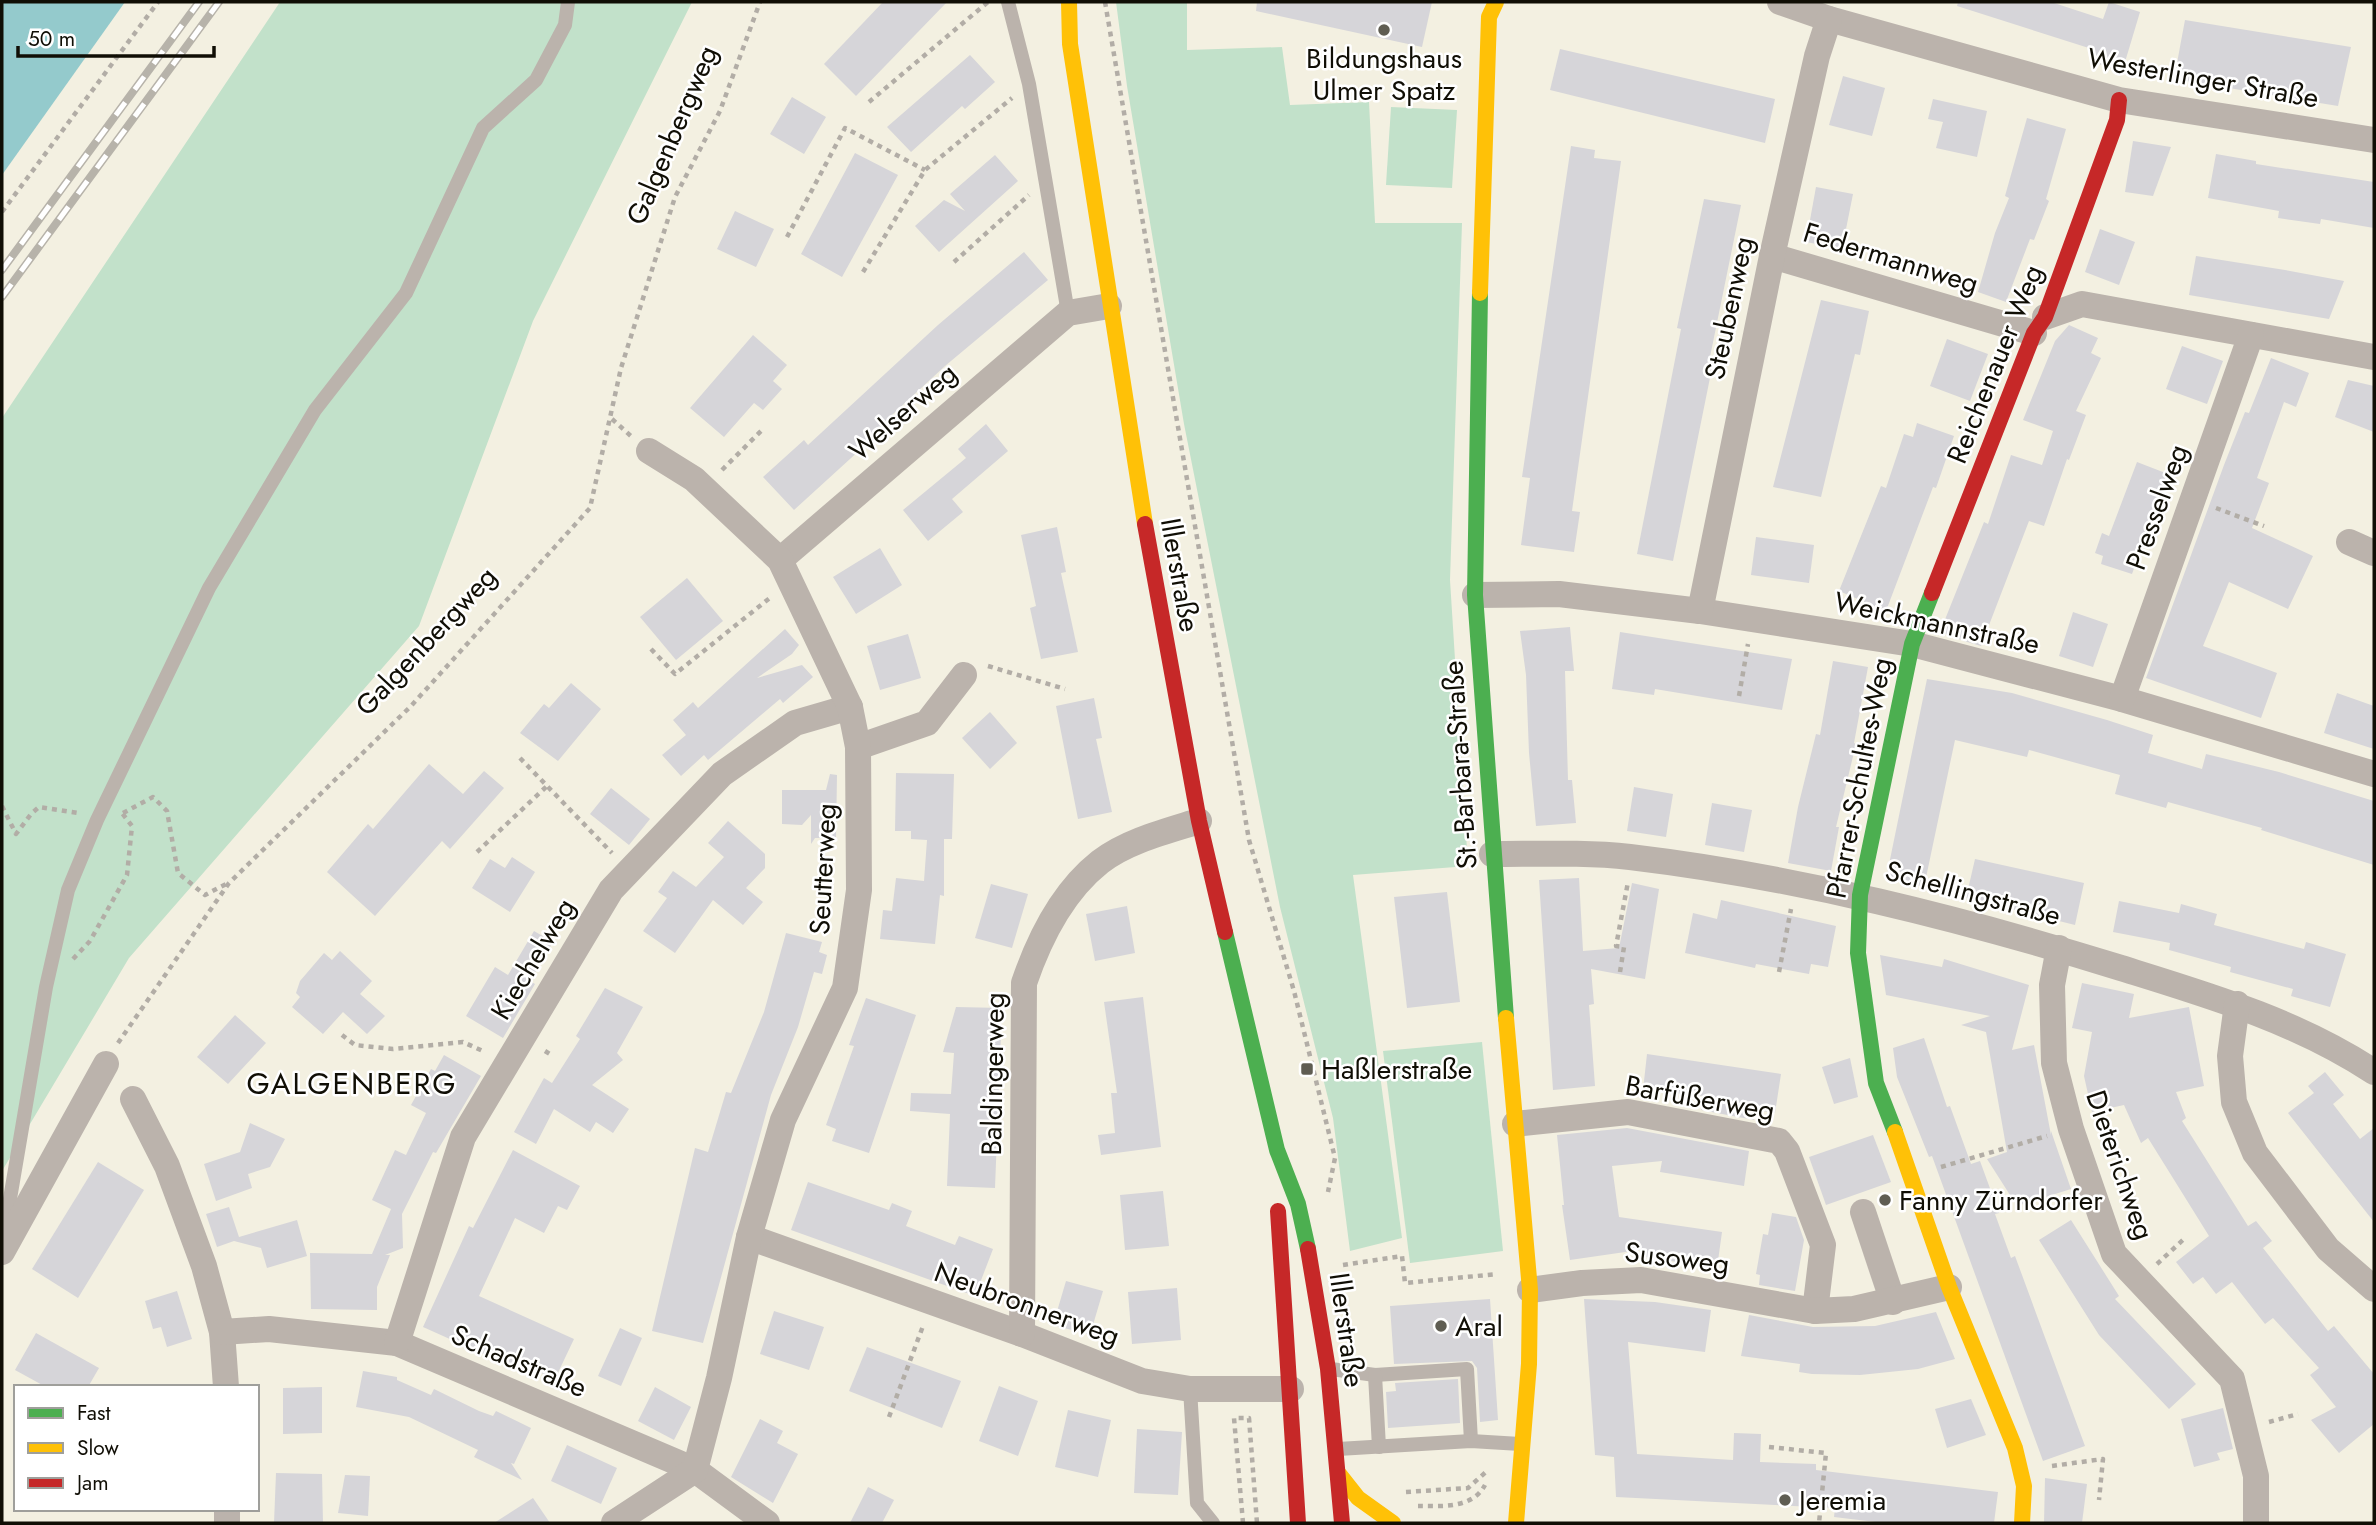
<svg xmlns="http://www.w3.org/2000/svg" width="2376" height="1525" viewBox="0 0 2376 1525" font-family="Jost,sans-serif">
<rect width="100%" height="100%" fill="#f3f0e1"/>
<g fill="#c2e1ca">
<path d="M280 2H692L533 321 419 626 129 958 2 1171V418Z"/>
<path d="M1116 2H1187V50L1282 47 1290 105 1369 102 1375 223H1462L1450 580 1468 866 1353 875 1402 1238 1350 1251 1333 1118 1280 907 1184 424 1127 86Z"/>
<path d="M1391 107 1457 110 1452 188 1386 185Z"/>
<path d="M1482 1042 1503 1251 1410 1263 1383 1051Z"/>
</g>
<path fill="#94cacc" d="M2 2H125L2 175Z"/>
<g fill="#d6d5d9">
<path d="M883 2H947L856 96 824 64Z"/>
<path d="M1257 2H1432L1422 47 1256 11Z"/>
<path d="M1958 2H2051L2103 19 2109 2 2140 12 2122 72 2090 61 2092 49 1957 6Z"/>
<path d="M2185 20 2351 47 2338 106 2174 79Z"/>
<path d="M1560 49 1775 99 1765 143 1550 90Z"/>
<path d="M970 55 995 82 965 109 962 106 911 152 887 127Z"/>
<path d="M1843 76 1885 88 1872 136 1829 125Z"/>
<path d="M792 97 826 117 804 154 770 134Z"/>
<path d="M1933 99 1987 111 1977 157 1936 148 1943 122 1928 119Z"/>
<path d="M2027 118 2066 129 2046 199 2049 201 2034 240 2030 239 2006 302 1978 292 1995 233 2009 198 2005 196Z"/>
<path d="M2133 141 2171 147 2153 196 2125 192Z"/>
<path d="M1571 146 1595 150 1594 158 1621 161 1572 511 1580 512 1574 552 1521 545 1530 478 1522 477Z"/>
<path d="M855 153 898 175 842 277 801 254Z"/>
<path d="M2216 154 2256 161V164L2374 182V228L2321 219 2320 224 2278 218 2279 211 2208 198Z"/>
<path d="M995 155 1018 181 939 252 915 226 944 200 965 211 950 194Z"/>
<path d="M1816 187 1853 194 1842 249 1806 242Z"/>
<path d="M1704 199 1741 205 1710 357 1714 358 1673 561 1637 554 1681 329 1677 328Z"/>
<path d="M735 211 774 229 756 267 717 249Z"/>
<path d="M2100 229 2135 242 2119 285 2085 272Z"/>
<path d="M1024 252 1048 280 945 366 892 415 895 418 794 510 763 477 804 440 808 445 938 325Z"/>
<path d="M2196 256 2285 270 2344 281 2329 319 2189 295Z"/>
<path d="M1821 300 1869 311 1860 355 1855 354 1821 497 1773 487Z"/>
<path d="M2069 325 2098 338 2091 353 2101 358 2076 411 2086 415 2069 460 2067 459 2044 526 2029 521 1981 646 1964 641 1940 632 1984 522 1988 524 2011 455 2042 465 2053 431 2023 420 2055 341Z"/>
<path d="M753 335 787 365 773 381 782 389 763 410 754 403 724 437 690 408Z"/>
<path d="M1947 339 1988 354 1970 401 1930 386Z"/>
<path d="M2182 346 2223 361 2207 404 2166 389Z"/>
<path d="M2271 358 2309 373 2296 407 2284 402 2257 478 2269 483 2252 528 2313 556 2288 609 2229 582 2203 646 2277 673 2261 718 2146 678 2224 465 2245 412 2249 413Z"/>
<path d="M2348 380 2374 386V432L2335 417Z"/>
<path d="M1917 423 1954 436 1936 488 1933 487 1886 611 1839 591 1881 486 1886 488 1904 434 1913 437Z"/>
<path d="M986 424 1008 451 952 499 963 512 928 541 903 510 966 458 958 449Z"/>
<path d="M2137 462 2168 474 2132 574 2101 564 2103 556 2095 553 2102 533 2109 536Z"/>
<path d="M1057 527 1066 572 1061 573 1078 652 1041 659 1030 608 1036 606 1021 535Z"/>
<path d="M1756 537 1814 545 1809 583 1751 575Z"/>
<path d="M880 548 902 585 856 614 833 577Z"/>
<path d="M687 578 723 621 676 660 640 617Z"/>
<path d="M2073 612 2108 624 2093 667 2059 656Z"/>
<path d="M1570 627 1574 671H1565L1568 780H1572L1576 823 1536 826 1529 753 1526 675 1520 631Z"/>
<path d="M785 629 799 645 792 654 757 678 802 665 813 677 783 703 780 699 708 760 704 755 681 776 662 755 686 735 673 720 693 702 698 708Z"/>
<path d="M1620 632 1792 659 1782 710 1655 689 1654 695 1612 689Z"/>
<path d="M908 634 921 678 880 690 867 646Z"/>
<path d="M1833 661 1868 667 1854 743 1856 744 1836 827H1839L1831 871 1788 863 1798 807 1816 734 1820 735Z"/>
<path d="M1927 679 2012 693 2107 720 2153 735 2148 753 2202 769 2206 754 2279 772 2374 801V865L2261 830 2262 828 2168 802 2166 808 2115 794 2120 775 2029 750 2027 757 1955 740 1924 887 1886 879Z"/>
<path d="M571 683 601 709 558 761 520 733 544 704 549 708Z"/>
<path d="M2337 693 2374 706V749L2324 733Z"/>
<path d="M1094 698 1102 738 1096 739 1112 812 1078 819 1056 706Z"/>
<path d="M990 712 1017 743 990 769 962 738Z"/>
<path d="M429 764 463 794 484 771 504 788 450 849 442 841 375 916 327 872 368 824 373 829Z"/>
<path d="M896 773 954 774 952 839H944V896L940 895 935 944 880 939 883 910 892 911 896 878 924 881 927 840 911 839V831H895Z"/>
<path d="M830 774 837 775 836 838H815L811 844V815L802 825 782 824V790H826Z"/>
<path d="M1634 787 1673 794 1666 837 1627 831Z"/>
<path d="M611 788 650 819 629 845 590 814Z"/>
<path d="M1712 803 1752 810 1744 852 1705 845Z"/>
<path d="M728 821 765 854V868L746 888 763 902 743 925 713 900 675 953 643 931 667 898 658 892 673 871 696 887 724 857 708 843Z"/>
<path d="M512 857 535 872 510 912 472 888 490 859 505 868Z"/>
<path d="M1975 859 2084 883 2075 925 1966 898Z"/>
<path d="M1579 878 1583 951 1619 948 1632 883 1659 889 1645 979 1591 969 1594 1004 1589 1005 1595 1086 1553 1090 1539 880Z"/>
<path d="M991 884 1028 894 1012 948 975 938Z"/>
<path d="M1447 892 1460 1002 1407 1008 1394 897Z"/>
<path d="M1721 900 1836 926 1828 967 1811 964 1809 974 1756 964 1755 968 1685 953 1693 913 1717 919Z"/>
<path d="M2119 901 2179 913 2181 904 2217 914 2214 925 2304 949 2306 942 2346 954 2330 1007 2291 996 2293 989 2230 972 2231 967 2169 950 2170 943 2113 932Z"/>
<path d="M1127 906 1135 953 1095 961 1086 914Z"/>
<path d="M534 931 553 942 530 981 535 984 503 1038 466 1016 495 967 508 975Z"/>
<path d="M786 933 822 942 819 952 827 955 822 974 814 972 798 1027 771 1095 703 1343 652 1331 695 1148 708 1152 726 1092 731 1093 764 1012Z"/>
<path d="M340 951 372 981 360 994 385 1016 367 1034 343 1012 323 1034 292 1007 300 997 296 993 300 981 324 953 332 960Z"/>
<path d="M1880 955 1942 967 1944 959 2029 985 2012 1050 2034 1045 2051 1135V1131L2071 1189 2017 1206 1987 1159 2007 1152 1986 1032 1961 1025 1990 1016 1886 995Z"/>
<path d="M2082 983 2134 994 2129 1018 2189 1007 2204 1086 2176 1092 2186 1118 2182 1121 2248 1226 2256 1221 2272 1241 2263 1248 2328 1331 2334 1326 2374 1374V1424L2339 1453 2311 1420 2336 1407 2310 1375 2319 1368 2273 1318 2265 1324 2232 1282 2216 1294 2203 1277 2193 1284 2176 1262 2209 1236 2148 1138 2141 1143 2124 1105 2092 1112 2084 1076 2092 1032 2072 1028Z"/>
<path d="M605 988 643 1007 617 1053 623 1060 592 1085 629 1109 613 1133 596 1122 590 1132 554 1109 536 1144 514 1132 544 1078 552 1083 580 1039 576 1036Z"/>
<path d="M1143 997 1161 1147 1101 1155 1098 1135 1115 1133 1111 1093H1117L1104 1002Z"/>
<path d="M866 998 916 1015 869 1153 832 1141 836 1129 826 1125 854 1046 849 1045Z"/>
<path d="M956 1007 1002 1008 995 1188 947 1186 950 1114 910 1111 911 1093 951 1094 954 1053 943 1052Z"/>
<path d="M235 1015 266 1043 228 1084 197 1057Z"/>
<path d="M1924 1038 1947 1107 1950 1106 1971 1164 1980 1161 1999 1213 1995 1214 2011 1258 2015 1256 2085 1446 2043 1461 1932 1156 1929 1157 1897 1077 1893 1048Z"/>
<path d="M1647 1054 1781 1074 1775 1113 1756 1110 1754 1120 1701 1110 1703 1096 1643 1090Z"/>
<path d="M444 1055 481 1076 436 1153 433 1152 402 1214 403 1248 385 1255H390L377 1287V1310L311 1309 310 1253 372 1254 391 1209 372 1200 395 1150 406 1155 426 1113 411 1105 431 1069 435 1071Z"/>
<path d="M1850 1058 1858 1097 1834 1104 1822 1067Z"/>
<path d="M2325 1072 2344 1095 2333 1104 2360 1139 2374 1128V1222L2288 1113 2314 1093 2308 1086Z"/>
<path d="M250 1123 285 1139 270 1167 248 1174 252 1188 216 1201 204 1164 240 1152Z"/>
<path d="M1627 1128 1749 1151 1744 1186 1660 1172 1662 1161 1612 1166 1619 1217 1722 1232 1717 1268 1645 1257 1646 1249 1570 1260 1562 1205H1564L1557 1135Z"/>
<path d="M1873 1135 1891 1182 1826 1205 1809 1157Z"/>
<path d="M513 1150 580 1186 567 1210 558 1206 544 1233 515 1218 479 1296 574 1339 555 1379 523 1365 521 1371 423 1327 469 1226 473 1228Z"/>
<path d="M98 1162 144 1190 78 1298 32 1269Z"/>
<path d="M808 1182 889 1210 892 1203 912 1211 906 1226 955 1245 959 1236 993 1249 975 1296 791 1230Z"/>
<path d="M1163 1191 1169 1246 1125 1250 1120 1195Z"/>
<path d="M229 1207 239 1237 297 1220 307 1256 267 1268 261 1248 234 1241 217 1247 206 1214Z"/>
<path d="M1772 1213 1796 1217 1804 1240 1795 1291 1759 1285 1760 1275 1756 1274 1763 1234 1768 1235Z"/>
<path d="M2071 1220 2119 1296 2115 1299 2196 1384 2169 1409 2099 1335 2039 1240Z"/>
<path d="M1066 1281 1103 1291 1090 1335 1053 1325Z"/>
<path d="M1177 1288 1181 1340 1132 1344 1128 1292Z"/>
<path d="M177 1291 192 1339 167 1347 161 1327 153 1329 145 1301Z"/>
<path d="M1490 1299 1498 1420 1480 1422 1477 1368 1472 1361 1394 1364 1390 1306Z"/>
<path d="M1584 1299 1655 1302 1711 1310 1705 1352 1628 1342 1637 1454 1733 1460 1734 1433 1761 1434 1760 1462 1816 1464V1470L1998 1492 1994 1523H1884L1834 1517 1835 1508 1616 1497 1614 1457 1595 1455Z"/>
<path d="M774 1311 824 1327 809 1370 760 1354Z"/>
<path d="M1936 1312 1955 1359 1918 1369 1860 1375 1812 1374 1799 1372 1800 1364 1741 1356 1749 1315 1813 1327 1875 1326Z"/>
<path d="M620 1328 642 1338 621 1386 598 1376Z"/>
<path d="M36 1333 99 1368 88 1387H46L15 1370Z"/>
<path d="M867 1347 961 1381 942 1428 849 1391Z"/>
<path d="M363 1371 397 1377V1380L431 1395 434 1389 479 1411 493 1416 496 1411 531 1428 514 1464 511 1463 522 1480 474 1457 478 1450 409 1417 356 1407Z"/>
<path d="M1458 1379 1460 1423 1388 1428 1386 1392 1396 1391 1395 1383Z"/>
<path d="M999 1386 1038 1401 1018 1456 979 1441Z"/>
<path d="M322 1387V1433L283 1434V1388Z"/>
<path d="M655 1387 691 1407 674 1440 638 1421Z"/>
<path d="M1971 1399 1986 1435 1947 1448 1935 1409Z"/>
<path d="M2223 1408 2233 1449 2217 1453 2220 1460 2194 1467 2181 1419Z"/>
<path d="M1068 1410 1111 1420 1098 1477 1055 1467Z"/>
<path d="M760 1419 783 1431 777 1443 798 1454 773 1503 731 1477Z"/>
<path d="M1137 1429 1182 1432 1178 1495 1134 1493Z"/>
<path d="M567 1445 617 1468 601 1504 551 1481Z"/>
<path d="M276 1473 322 1474 323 1523H274Z"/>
<path d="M345 1475 370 1476 368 1516 338 1513Z"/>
<path d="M2045 1478 2087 1484 2082 1523H2044Z"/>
<path d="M868 1487 894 1500 882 1523H850Z"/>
<path d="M533 1498 550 1523H494Z"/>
</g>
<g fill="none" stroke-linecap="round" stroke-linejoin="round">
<g stroke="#b2ada6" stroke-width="4.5" stroke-dasharray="5 5" stroke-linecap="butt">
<path d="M1105 2 1249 840 1294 991 1335 1158 1328 1192"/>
<path d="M869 102 988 2"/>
<path d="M2 212 158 2"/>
<path d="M787 237 845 128 925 170"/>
<path d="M954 262 1029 195"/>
<path d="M863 272 925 170 1012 98"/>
<path d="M612 419 632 437"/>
<path d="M722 470 763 429"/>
<path d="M2216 508 2264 526"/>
<path d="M651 649 675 674 771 597"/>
<path d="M988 666 1065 689"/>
<path d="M1739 696 1748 644"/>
<path d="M520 758 612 853"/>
<path d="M2 806 16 834 31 814 39 807 78 813"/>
<path d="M123 813 153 797 167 811 178 873 205 895 228 883"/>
<path d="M477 852 547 786"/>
<path d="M73 959 90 941 127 875 132 826 122 813"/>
<path d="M1620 972 1624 947 1616 946 1628 882"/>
<path d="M1779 972 1791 909"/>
<path d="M342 1035 355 1045 393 1049 463 1042 485 1052"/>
<path d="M118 1043 229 883 411 706 590 508 621 368 675 197 720 111 760 2"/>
<path d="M545 1051 553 1056"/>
<path d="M1941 1167 2047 1136"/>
<path d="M2157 1264 2184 1239"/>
<path d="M1343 1265 1402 1256 1405 1283 1497 1274"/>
<path d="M889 1417 923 1326"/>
<path d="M2269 1422 2298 1414"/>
<path d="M1769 1447 1826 1453 1819 1523"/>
<path d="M2052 1466 2103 1459 2099 1500"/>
<path d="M1406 1492 1468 1488 1487 1471"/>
<path d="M1418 1506C1442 1506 1472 1509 1485 1485"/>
<path d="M1243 1523 1234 1418H1249L1257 1523"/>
</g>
<g stroke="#bbb3ac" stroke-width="14">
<path d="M1008 2 1029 84 1068 313"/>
<path d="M4 1234 46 987 68 890 97 820 209 588 315 410 406 293 483 128 536 80 565 25 568 2"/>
<path d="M1331 1369 1375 1375 1467 1369 1471 1441"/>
<path d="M1375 1375 1379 1447"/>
<path d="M1190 1389 1197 1503 1213 1523"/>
<path d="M1338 1449 1471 1441 1520 1444"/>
</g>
<g stroke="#bbb3ac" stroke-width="26">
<path d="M1780 2 1829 19 2119 100 2374 140"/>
<path d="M1772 256 2034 333"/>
<path d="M2045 317 2082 304 2374 357"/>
<path d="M2349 542 2374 553"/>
<path d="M780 560 1068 313 1109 306"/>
<path d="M1475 595 1559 594 1700 611 1912 644 2122 699 2374 774"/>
<path d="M1700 611 1772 256 1817 56 1829 19"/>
<path d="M2122 699 2251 335"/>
<path d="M858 747 927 723 964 675"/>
<path d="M1492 854C1538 854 1585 852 1630 857 1797 877 1960 918 2121 968 2208 995 2297 1021 2374 1072"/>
<path d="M2059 948 2052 985 2054 1063 2071 1129 2114 1254 2232 1379 2256 1476V1523"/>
<path d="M2237 1004 2230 1056 2234 1102 2255 1153 2328 1249 2374 1289"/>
<path d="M133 1099 167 1166 204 1266 222 1332 226 1387"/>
<path d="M1515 1124 1628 1112 1779 1141 1787 1151 1823 1245 1815 1311"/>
<path d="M1863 1212 1893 1302"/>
<path d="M749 1237 1022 1334 1142 1381 1190 1389H1291"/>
<path d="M2 1252 106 1064"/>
<path d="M1530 1290 1582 1283 1641 1280 1815 1311 1854 1309 1949 1287"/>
<path d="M222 1332 269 1329 397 1343 695 1470 767 1523"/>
<path d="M1022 1334 1024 983C1039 939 1062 892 1100 862 1127 841 1167 831 1199 821"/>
<path d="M397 1343 463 1137 611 890 722 774 795 723 850 707"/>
<path d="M227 1523V1509"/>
<path d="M614 1523 695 1470 719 1378 749 1237 783 1120 845 988 859 890 858 747 850 707 780 560 694 479 649 451"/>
</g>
<g stroke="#4caf50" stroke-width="16">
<path d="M1480 293 1475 595 1506 1018"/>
<path d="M1225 932 1277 1150 1298 1204 1308 1249"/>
<path d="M1895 1132 1876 1083 1858 953 1860 895 1912 644 1932 593"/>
</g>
<g stroke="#ffc107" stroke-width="16">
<path d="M1069 2 1070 44 1145 524"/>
<path d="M1480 293 1489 17 1496 2"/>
<path d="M1506 1018 1530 1290 1529 1364 1516 1523"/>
<path d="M1895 1132 1949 1287 2015 1448 2024 1486 2022 1523"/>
<path d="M1339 1474 1358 1498 1393 1523"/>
</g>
<g stroke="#c62828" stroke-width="16">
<path d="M1145 524 1199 821 1225 932"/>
<path d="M1932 593 2034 333 2045 317 2117 120 2119 100"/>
<path d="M1278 1211 1298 1523"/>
<path d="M1308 1249 1328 1369 1342 1523"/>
</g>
<g stroke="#b7b3aa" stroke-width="8">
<g id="rail">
<path d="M2 270 199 2"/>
<path d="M2 297 219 2"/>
</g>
</g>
<use href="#rail" stroke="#fff" stroke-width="5" stroke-dasharray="16" stroke-linecap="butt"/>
</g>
<g fill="#5f5d52" stroke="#fff" stroke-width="2.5">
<circle cx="1384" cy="30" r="7"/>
<rect x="1300" y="1062" width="14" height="14" rx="3.5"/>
<circle cx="1885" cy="1200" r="7"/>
<circle cx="1441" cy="1326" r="7"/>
<circle cx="1785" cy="1500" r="7"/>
</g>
<g text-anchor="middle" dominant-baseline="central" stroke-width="5" stroke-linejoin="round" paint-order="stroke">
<g font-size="28" fill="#100e05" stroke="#fff" text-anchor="start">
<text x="1384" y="58" text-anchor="middle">Bildungshaus<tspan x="1384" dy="32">Ulmer Spatz</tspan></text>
<text x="1321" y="1069">Haßlerstraße</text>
<text x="1899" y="1200">Fanny Zürndorfer</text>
<text x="1455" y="1326">Aral</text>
<text x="1799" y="1500">Jeremia</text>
</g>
<g font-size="28" fill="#100e05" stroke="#fff">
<text transform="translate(2203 78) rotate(10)">Westerlinger Straße</text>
<text transform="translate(672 135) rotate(-67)">Galgenbergweg</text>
<text transform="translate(1891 258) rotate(17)">Federmannweg</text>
<text transform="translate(1729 308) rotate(-78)">Steubenweg</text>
<text transform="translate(1995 364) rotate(-68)">Reichenauer Weg</text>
<text transform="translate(903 412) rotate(-41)">Welserweg</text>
<text transform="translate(2157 507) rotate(-70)">Presselweg</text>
<text transform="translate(1180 575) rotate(80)">Illerstraße</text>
<text transform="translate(1937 623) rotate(12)">Weickmannstraße</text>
<text transform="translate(426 641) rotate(-47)">Galgenbergweg</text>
<text transform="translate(1460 765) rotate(-94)">St.-Barbara-Straße</text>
<text transform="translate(1859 778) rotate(-79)">Pfarrer-Schultes-Weg</text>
<text transform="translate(823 869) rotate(-87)">Seutterweg</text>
<text transform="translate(1973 893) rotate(15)">Schellingstraße</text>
<text transform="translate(533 959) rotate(-59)">Kiechelweg</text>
<text transform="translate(993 1074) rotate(-89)">Baldingerweg</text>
<text transform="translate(1700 1098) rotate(10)">Barfüßerweg</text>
<text transform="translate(2120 1165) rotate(71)">Dieterichweg</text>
<text transform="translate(1677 1258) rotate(7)">Susoweg</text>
<text transform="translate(1027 1304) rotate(20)">Neubronnerweg</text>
<text transform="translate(1347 1330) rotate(82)">Illerstraße</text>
<text transform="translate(519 1361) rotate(23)">Schadstraße</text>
</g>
<g font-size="30" letter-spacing="2" fill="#100e05" stroke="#fff">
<text x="352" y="1083">GALGENBERG</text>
</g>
</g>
<rect width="2376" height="1525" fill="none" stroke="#100e05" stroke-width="7"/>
<rect x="14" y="1385" width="245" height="126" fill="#ffffff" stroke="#9f9f9b" stroke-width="2"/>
<rect x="28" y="1408" width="35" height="10" fill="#4caf50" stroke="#9f9f9b" stroke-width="2"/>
<text x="77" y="1420" font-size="21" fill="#100e05">Fast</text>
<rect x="28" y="1443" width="35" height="10" fill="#ffc107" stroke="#9f9f9b" stroke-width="2"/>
<text x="77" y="1455" font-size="21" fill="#100e05">Slow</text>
<rect x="28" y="1478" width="35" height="10" fill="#c62828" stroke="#9f9f9b" stroke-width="2"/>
<text x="77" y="1490" font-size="21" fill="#100e05">Jam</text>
<path d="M18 46v10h196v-10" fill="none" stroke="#100e05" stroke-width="3.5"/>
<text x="28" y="46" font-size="21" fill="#100e05" stroke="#ffffff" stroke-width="5" paint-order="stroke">50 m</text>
</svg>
